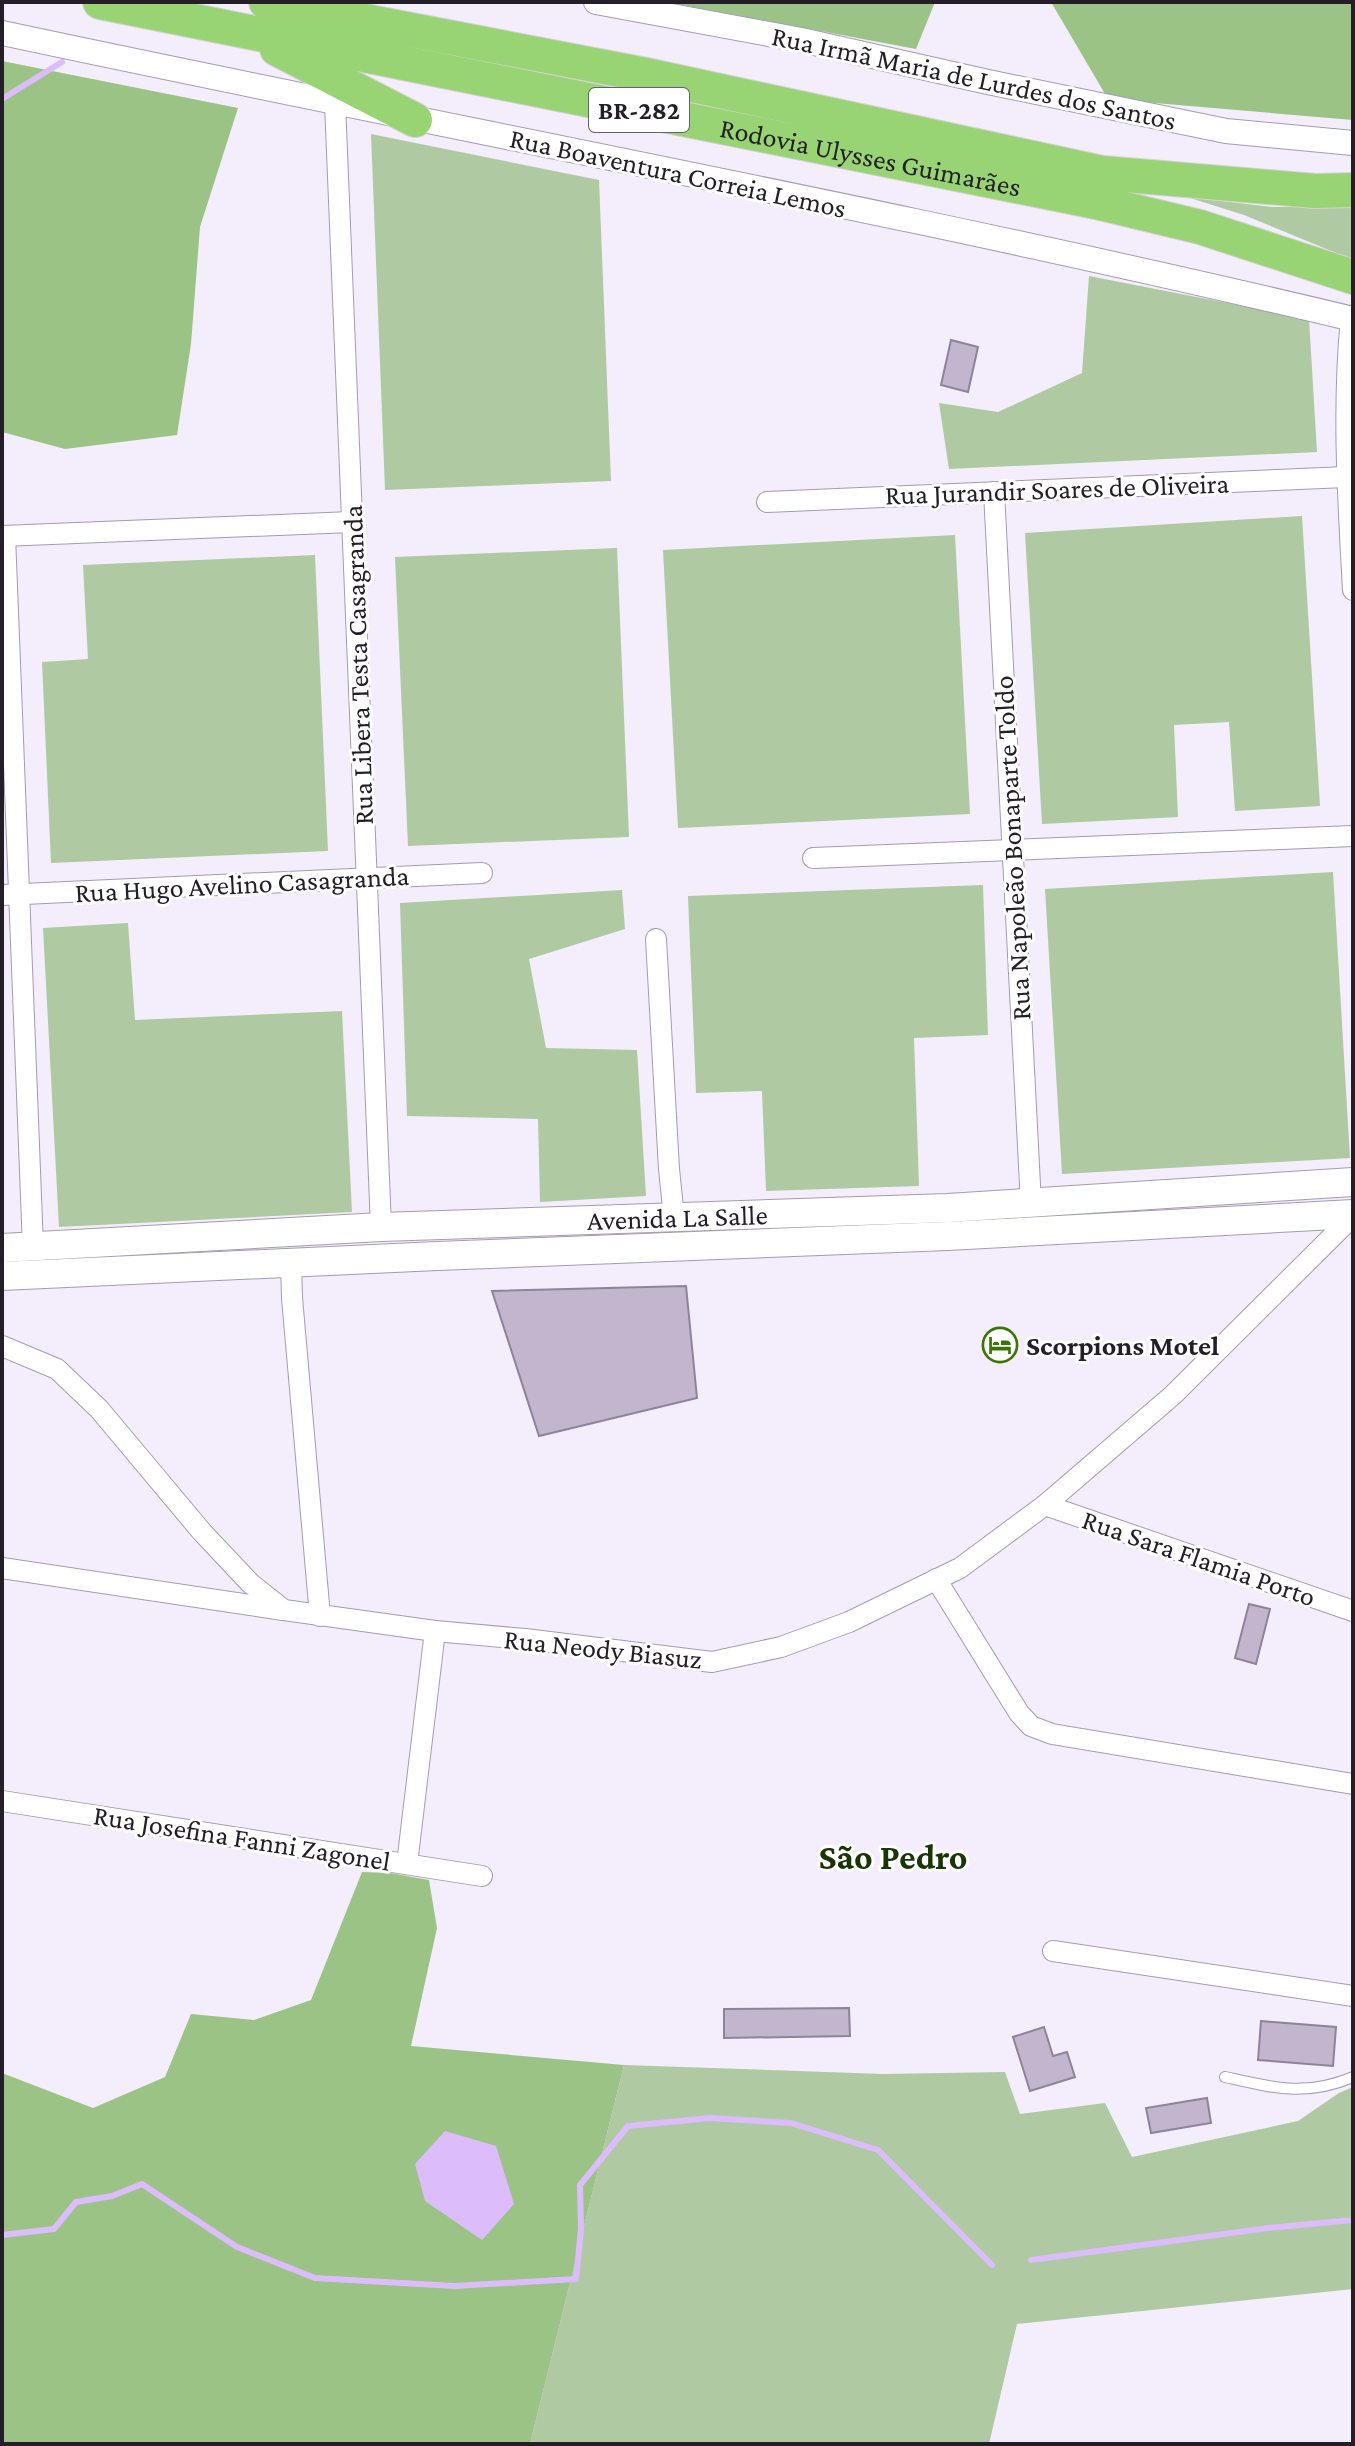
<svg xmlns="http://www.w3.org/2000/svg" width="1355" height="2446" viewBox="0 0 1355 2446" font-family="'Crimson Pro',serif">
<rect width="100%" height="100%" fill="#f4edfc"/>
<g fill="#afc9a2">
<path d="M371 134 599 180 611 481 385 490Z"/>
<path d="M1187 197 1273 207H1353V260L1244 215Z"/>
<path d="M1089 276 1309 319 1317 452 949 469 939 403 998 412 1082 373Z"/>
<path d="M1302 516 1320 806 1235 811 1229 722 1174 725 1178 817 1042 824 1025 533Z"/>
<path d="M955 535 970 814 678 828 663 550Z"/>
<path d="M617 548 629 837 408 846 395 557Z"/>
<path d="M315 555 328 851 51 863 42 662 88 659 83 565Z"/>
<path d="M1333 872 1350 1158 1062 1174 1045 889Z"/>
<path d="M983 885 988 1035 914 1038 919 1186 766 1191 762 1091 696 1093 688 896Z"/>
<path d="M622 890 625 929 529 959 546 1048 637 1050 646 1196 540 1202 538 1119 407 1116 400 903Z"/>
<path d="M128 923 135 1020 342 1011 352 1212 59 1227 43 928Z"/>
<path d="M624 2065 883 2074 1005 2072 1020 2114 1105 2103 1132 2157 1298 2121 1339 2093 1353 2087V2289L1017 2324 989 2444H530Z"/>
</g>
<g fill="#9bc386">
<path d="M666 2H935L916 49Z"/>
<path d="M1051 2H1353V120L1108 99Z"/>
<path d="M2 61 238 108 200 227 191 344 177 435 65 449 2 432Z"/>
<path d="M362 1872 390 1873 429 1880 437 1928 411 2046 624 2065 530 2444H2V2073L93 2108 165 2077 191 2014 254 2020 311 2000Z"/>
</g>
<path fill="#ddbcfc" d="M445 2131 496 2146 514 2204 482 2240 425 2201 415 2164Z"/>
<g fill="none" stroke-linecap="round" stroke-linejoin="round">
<g stroke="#ddbcfc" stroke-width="6">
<path d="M2 99 62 62"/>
<path d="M2 2235 54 2229 76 2202 112 2196 142 2184 237 2247 315 2278 454 2286 576 2279 581 2229 580 2185 628 2126 710 2118 791 2123 878 2150 992 2265"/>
<path d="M1031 2260 1268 2228 1353 2220"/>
</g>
</g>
<g fill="#c2b6ce" stroke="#8e8399" stroke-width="2">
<path d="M951 340 978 347 968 392 941 385Z"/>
<path d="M686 1286 697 1398 539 1436 492 1291Z"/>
<path d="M1249 1604 1270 1609 1256 1664 1235 1658Z"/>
<path d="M849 2008 850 2036 724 2038V2009Z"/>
<path d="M1261 2021 1336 2027 1333 2066 1258 2060Z"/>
<path d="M1044 2027 1053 2056 1067 2052 1075 2077 1030 2091 1013 2037Z"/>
<path d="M1207 2098 1211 2123 1151 2133 1146 2108Z"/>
</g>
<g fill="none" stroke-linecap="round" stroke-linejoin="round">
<g stroke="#a69ab1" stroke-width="12">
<path id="service" d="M1225 2077C1274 2088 1305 2097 1353 2077"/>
</g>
<g stroke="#a69ab1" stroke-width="22">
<g id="minor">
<path d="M335 103 381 1227"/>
<path d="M1351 318C1342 408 1348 500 1353 590"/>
<path d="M994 492 1031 1204"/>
<path d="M767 502 1346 477"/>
<path d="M2 536 352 522"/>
<path d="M5 536 33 1247"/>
<path d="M813 858 1353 836"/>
<path d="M2 895 482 873"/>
<path d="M656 939 669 1169 674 1218"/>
<path d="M291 1262 292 1298 320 1616"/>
<path d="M2 1346 57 1369 99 1409 202 1532 250 1583 284 1610 435 1631 525 1639 712 1662 781 1647 849 1622 960 1568 1045 1505 1173 1395 1353 1216"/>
<path d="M1045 1505 1353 1611"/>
<path d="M2 1568 283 1610"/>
<path d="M936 1579 1019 1713 1031 1726 1052 1734 1353 1784"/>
<path d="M2 1801 482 1876"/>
<path d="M407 1864 435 1631"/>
<path d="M1053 1951 1353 1996"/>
</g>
</g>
<g stroke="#a69ab1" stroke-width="26">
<g id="tertiary">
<path d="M596 2 801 40 988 82 1226 131 1353 143"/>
<path d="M2 33C452 129 905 212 1353 319"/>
</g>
</g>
<g stroke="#a69ab1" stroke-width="30">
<g id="secondary">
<path id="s1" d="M2 1248 381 1227 948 1208 1353 1182"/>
<path d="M2 1276 437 1256 948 1236 1353 1214"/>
</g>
</g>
<g stroke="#d3d2d4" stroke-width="36">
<g id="trunk">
<path id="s2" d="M100 2 1096 202 1200 227 1353 277"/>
<path d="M266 2 646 75 1103 173 1315 191 1353 190"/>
<path d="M277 49 415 120"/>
</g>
</g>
<use href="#service" stroke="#fff" stroke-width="10"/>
<use href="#minor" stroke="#fff" stroke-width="20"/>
<use href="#tertiary" stroke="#fff" stroke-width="24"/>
<use href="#secondary" stroke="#fff" stroke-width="28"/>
<use href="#trunk" stroke="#98d473" stroke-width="34"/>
</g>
<defs>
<g id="hotel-ring" transform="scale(1.8)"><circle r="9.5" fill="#fff" stroke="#3b7507" stroke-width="1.5"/><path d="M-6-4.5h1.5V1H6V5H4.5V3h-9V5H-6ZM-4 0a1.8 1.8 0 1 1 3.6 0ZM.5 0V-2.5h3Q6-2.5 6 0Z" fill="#3b7507"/></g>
</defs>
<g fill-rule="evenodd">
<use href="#hotel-ring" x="1000" y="1345"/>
</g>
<g text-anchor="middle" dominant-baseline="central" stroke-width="6" stroke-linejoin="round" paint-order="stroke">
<rect fill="#fff" stroke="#656268" stroke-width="2" x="589" y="88" width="100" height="44" rx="6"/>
<g font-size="26" font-weight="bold" fill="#231e27">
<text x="639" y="110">BR-282</text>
</g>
<g font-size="28" fill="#231e27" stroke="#fff">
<text transform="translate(974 78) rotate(12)">Rua Irmã Maria de Lurdes dos Santos</text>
<text stroke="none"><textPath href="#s2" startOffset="786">Rodovia Ulysses Guimarães</textPath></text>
<text transform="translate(678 173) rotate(12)">Rua Boaventura Correia Lemos</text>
<text transform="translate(1057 489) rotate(-2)">Rua Jurandir Soares de Oliveira</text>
<text transform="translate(358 665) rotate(-92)">Rua Libera Testa Casagranda</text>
<text transform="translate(1012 848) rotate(-93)">Rua Napoleão Bonaparte Toldo</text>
<text transform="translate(242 884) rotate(-3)">Rua Hugo Avelino Casagranda</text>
<text stroke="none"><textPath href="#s1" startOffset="676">Avenida La Salle</textPath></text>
<text transform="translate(1199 1558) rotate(19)">Rua Sara Flamia Porto</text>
<text transform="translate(603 1649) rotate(6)">Rua Neody Biasuz</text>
<text transform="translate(242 1838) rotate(9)">Rua Josefina Fanni Zagonel</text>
</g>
<g font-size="28" font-weight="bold" fill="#231e27" stroke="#fff" text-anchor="start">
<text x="1026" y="1345">Scorpions Motel</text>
</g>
<g font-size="36" font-weight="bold" fill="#193505" stroke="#fff">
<text x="893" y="1857">São Pedro</text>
</g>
</g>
<rect width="1355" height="2446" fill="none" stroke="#231e27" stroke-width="8"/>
</svg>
